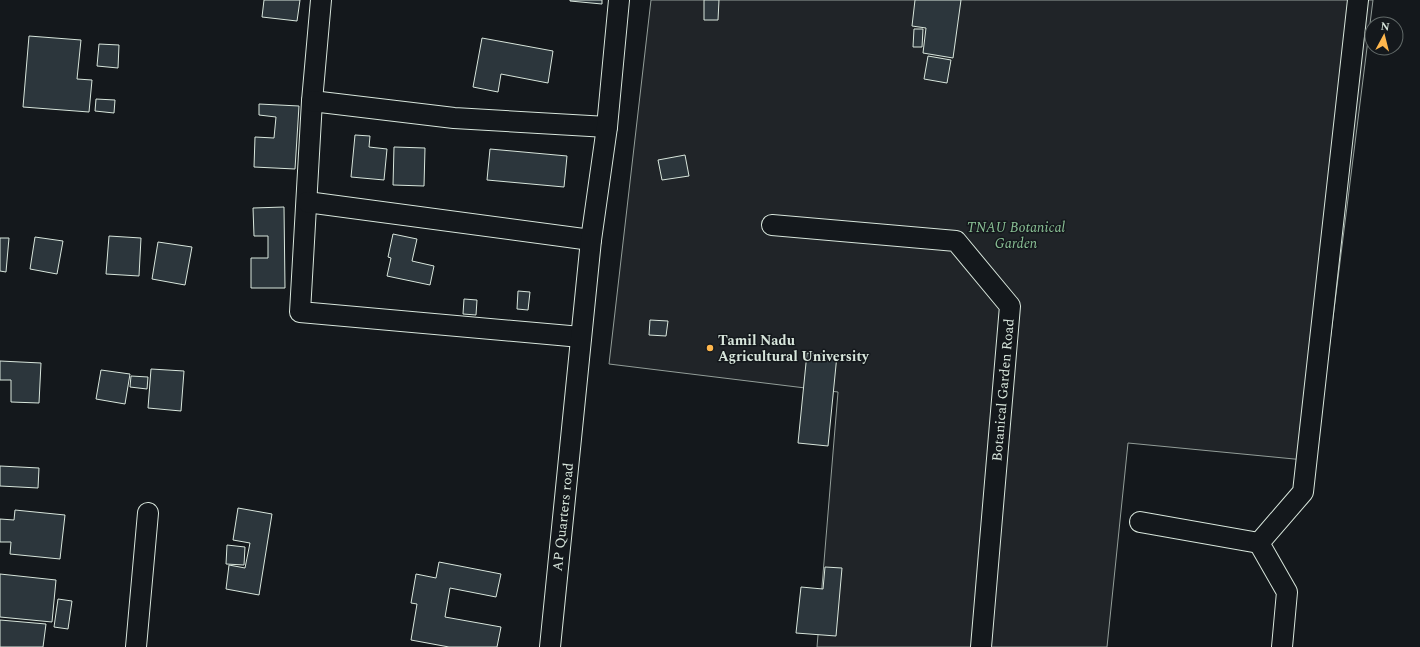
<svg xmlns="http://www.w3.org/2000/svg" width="1420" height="647" viewBox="0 0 1420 647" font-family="Spectral,serif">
<rect width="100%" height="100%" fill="#14181c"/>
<path fill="#202428" stroke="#939e99" d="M651 0H1373L1315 461 1128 443 1107 647H817L838 392 609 364Z"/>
<g fill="#2c363c" stroke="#d8e6dc">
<path d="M264 0H300L297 21 262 17Z"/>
<path d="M570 0H602V4L570 1Z"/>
<path d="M704 0H719L718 20H704Z"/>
<path d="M915 0H961L953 58 923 53 926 28 912 26Z"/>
<path d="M914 29H923L922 47H913Z"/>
<path d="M29 36 81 40 77 79 92 80 89 112 23 107Z"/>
<path d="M482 38 553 51 548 83 501 74 498 92 473 87Z"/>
<path d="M99 44 119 45 118 68 97 66Z"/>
<path d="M928 56 951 60 947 83 924 79Z"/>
<path d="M96 99 115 100 114 113 95 111Z"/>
<path d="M259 104 299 106 295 169 254 167 255 137 274 138 276 117 259 115Z"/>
<path d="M355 135 370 136 369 147 387 149 384 180 351 177Z"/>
<path d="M394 147 425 148 424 186 393 185Z"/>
<path d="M490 149 567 156 564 187 487 180Z"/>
<path d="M685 155 689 176 662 180 658 160Z"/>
<path d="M284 207 285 288H251V258H268V236H254L253 208Z"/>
<path d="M393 234 417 239 412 261 434 266 430 285 387 276 391 258 388 257Z"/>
<path d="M109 236 141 238 139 276 106 274Z"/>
<path d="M35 237 63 241 57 274 30 269Z"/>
<path d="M0 238H9L6 272 0 271Z"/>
<path d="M158 242 192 247 185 285 152 279Z"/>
<path d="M518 291 530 292 528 310 517 309Z"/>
<path d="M464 299 477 300 476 315 463 314Z"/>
<path d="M650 320 668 321 666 336 649 335Z"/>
<path d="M807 353 837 355 828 446 798 443Z"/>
<path d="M0 361 41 363 39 403 11 402V380H0Z"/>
<path d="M151 369 184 371 181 411 148 408Z"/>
<path d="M101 370 130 374 125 404 96 399Z"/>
<path d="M131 376 148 377 147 389 130 387Z"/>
<path d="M0 466 39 468 38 488 0 486Z"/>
<path d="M238 508 272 514 259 595 226 589 229 565 245 568 250 543 233 540Z"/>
<path d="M15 510 65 515 60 559 10 554 11 542H0V519L14 520Z"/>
<path d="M227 545 245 547 244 565 226 564Z"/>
<path d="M439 562 501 574 496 597 450 588 445 617 501 627 497 647H449L411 640 417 604 411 603 416 574 436 578Z"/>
<path d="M825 567 842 568 836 636 796 633 801 587 823 589Z"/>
<path d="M0 574 56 580 52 622 0 617Z"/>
<path d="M58 599 72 601 68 629 54 627Z"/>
<path d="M0 620 46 624 43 647H0Z"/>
</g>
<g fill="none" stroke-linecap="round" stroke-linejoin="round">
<g stroke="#d8e6dc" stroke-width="22">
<g id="street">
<path d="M321 0 312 101 300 312 581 337"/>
<path d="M312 101 454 118 607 127"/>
<path d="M307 202 591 240"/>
<path d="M772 225 956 241 1010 306 981 647"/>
<path d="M1140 522 1259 543"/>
<path d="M136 647 148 513"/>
<path d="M550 647 591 240 607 127 619 0"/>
<path d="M1282 647 1287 592 1259 543 1303 492 1358 0"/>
</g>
</g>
<use href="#street" stroke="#14181c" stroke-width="20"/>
</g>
<circle fill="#ffb74d" stroke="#14181c" stroke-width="1.5" cx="710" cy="348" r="4"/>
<g text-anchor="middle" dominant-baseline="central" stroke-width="3" stroke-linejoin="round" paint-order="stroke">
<g font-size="14" font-style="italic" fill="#8ac095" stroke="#14181c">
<text x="1016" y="227">TNAU Botanical<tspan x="1016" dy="16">Garden</tspan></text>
</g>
<g font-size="14" font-weight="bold" fill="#d8e6dc" stroke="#14181c" text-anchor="start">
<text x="718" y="340">Tamil Nadu<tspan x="718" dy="16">Agricultural University</tspan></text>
</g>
<g font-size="14" fill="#d8e6dc" stroke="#14181c">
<text transform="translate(1003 390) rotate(-85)">Botanical Garden Road</text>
<text transform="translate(563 517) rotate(-84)">AP Quarters road</text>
</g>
</g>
<g transform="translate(1384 36) rotate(7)"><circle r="19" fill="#14181c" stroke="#626a69"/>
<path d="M0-3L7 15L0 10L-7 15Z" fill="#ffb74d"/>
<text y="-6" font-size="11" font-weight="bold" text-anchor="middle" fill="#d8e6dc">N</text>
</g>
</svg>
